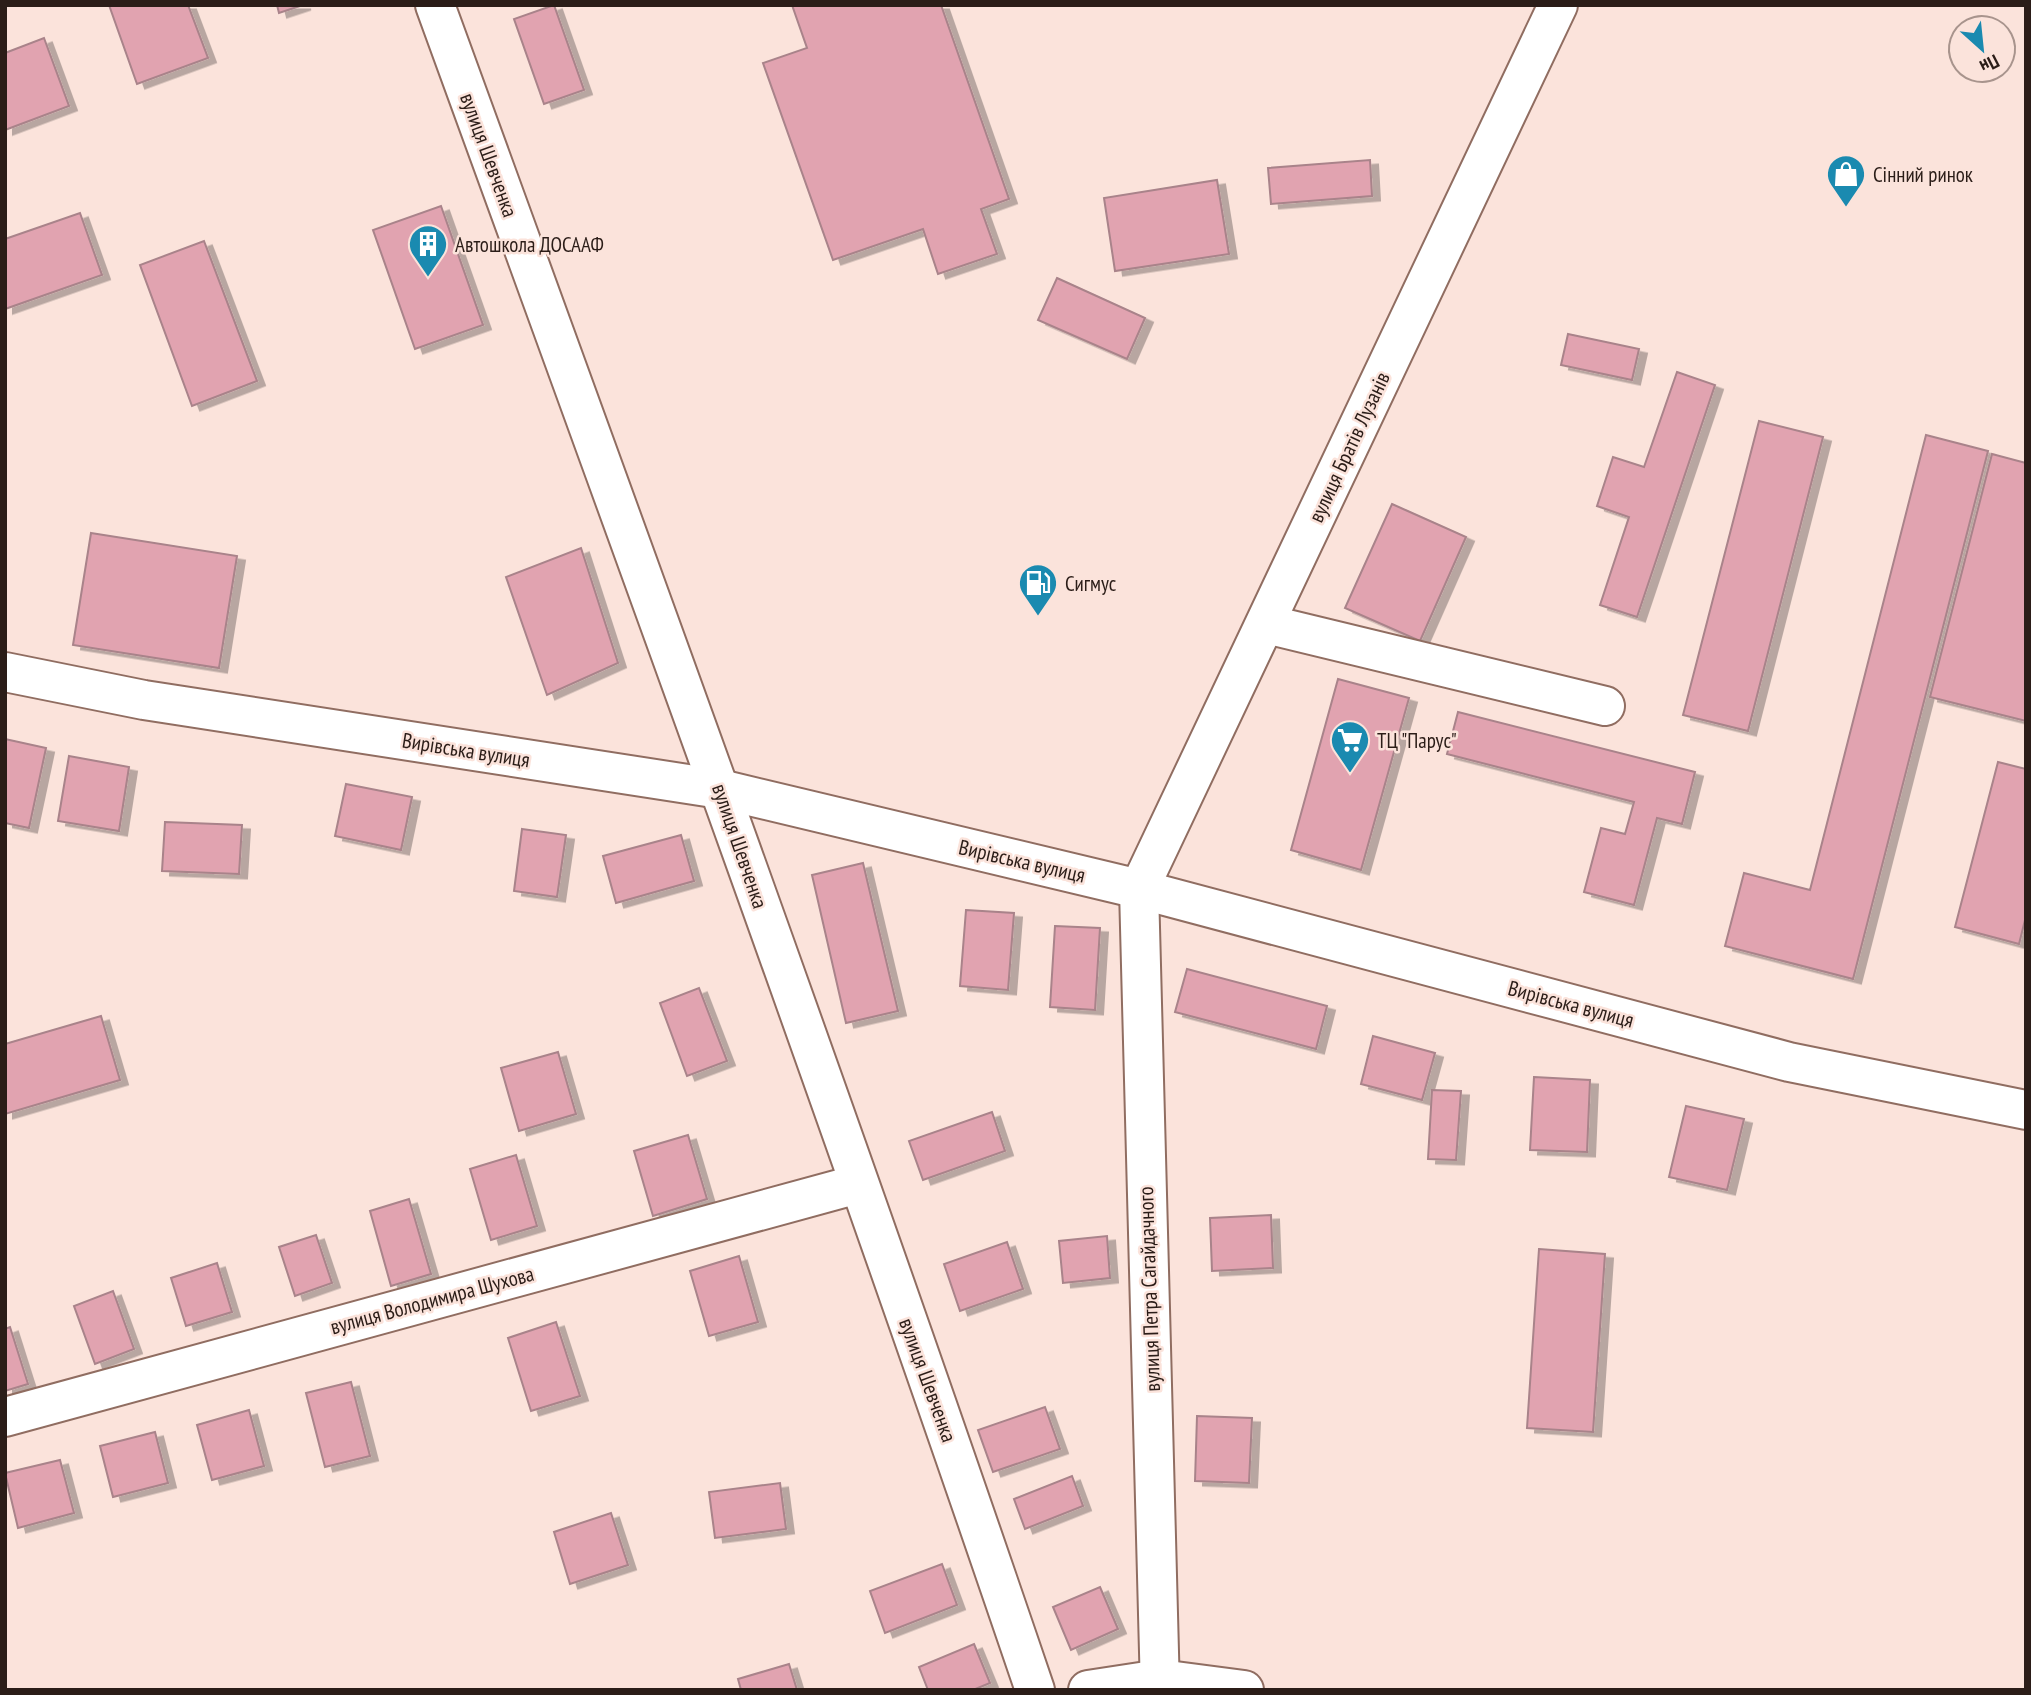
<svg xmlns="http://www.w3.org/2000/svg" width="2031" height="1695" viewBox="0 0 2031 1695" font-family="'PT Sans Narrow',sans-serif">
<defs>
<filter id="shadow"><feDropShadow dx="8" dy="4.5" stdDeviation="0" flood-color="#0004"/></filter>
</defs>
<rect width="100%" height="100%" fill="#fbe3db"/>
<g fill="#e1a3b0" stroke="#a9838a" stroke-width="2" filter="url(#shadow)">
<path d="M109 5H188L208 58 137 84Z"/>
<path d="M277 5H303L279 13Z"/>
<path d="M554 5 584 90 544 104 514 19Z"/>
<path d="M792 5H941L1009 199 981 209 997 254 938 274 923 229 833 260 763 63 807 48Z"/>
<path d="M44 38 69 106 5 130V53Z"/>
<path d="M1370 160 1372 196 1271 204 1268 168Z"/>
<path d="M1217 180 1229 254 1115 271 1104 198Z"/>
<path d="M441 206 483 325 415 349 373 230Z"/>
<path d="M80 213 102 275 5 309V239Z"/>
<path d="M204 241 257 381 192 406 140 265Z"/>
<path d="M1057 278 1145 318 1127 359 1038 320Z"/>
<path d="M1568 334 1639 349 1632 380 1561 365Z"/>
<path d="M1677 372 1715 385 1637 617 1600 605 1629 517 1597 506 1613 457 1644 467Z"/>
<path d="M1759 421 1823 437 1748 731 1683 715Z"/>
<path d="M1926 435 1988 451 1853 979 1725 946 1744 873 1810 890Z"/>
<path d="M1992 454 2026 463V721L1930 697Z"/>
<path d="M1392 504 1466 537 1420 641 1345 608Z"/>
<path d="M91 533 237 556 219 668 73 645Z"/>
<path d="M581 548 618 663 547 695 506 577Z"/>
<path d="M1338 679 1409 698 1361 870 1291 850Z"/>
<path d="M1458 712 1695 772 1682 824 1657 818 1634 905 1584 892 1601 828 1625 834 1634 802 1447 754Z"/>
<path d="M5 739 46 748 29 828 5 823Z"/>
<path d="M69 756 129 767 119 831 58 821Z"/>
<path d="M1998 762 2026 769V916L2019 944 1955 927Z"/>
<path d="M346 784 412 797 401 850 335 836Z"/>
<path d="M165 822 242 825 239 874 162 871Z"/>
<path d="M522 829 566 835 557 897 514 891Z"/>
<path d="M681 835 694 881 616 903 603 856Z"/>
<path d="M863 863 898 1011 846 1023 812 875Z"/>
<path d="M966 910 1014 913 1008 990 960 986Z"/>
<path d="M1055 926 1100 928 1095 1010 1050 1007Z"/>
<path d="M1187 969 1327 1006 1316 1049 1175 1012Z"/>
<path d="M699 988 727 1061 687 1076 660 1003Z"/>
<path d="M101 1016 120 1080 5 1114V1044Z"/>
<path d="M1373 1036 1435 1053 1422 1100 1361 1084Z"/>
<path d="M558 1052 576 1114 519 1131 501 1068Z"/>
<path d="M1534 1077 1590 1080 1587 1152 1530 1150Z"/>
<path d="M1432 1090 1461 1091 1456 1160 1428 1159Z"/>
<path d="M1686 1106 1744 1119 1727 1190 1669 1177Z"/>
<path d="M992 1112 1005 1151 923 1180 909 1141Z"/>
<path d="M688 1135 707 1199 653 1216 634 1151Z"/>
<path d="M516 1155 537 1226 491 1240 470 1169Z"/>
<path d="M409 1199 431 1274 391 1286 370 1211Z"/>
<path d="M1271 1215 1273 1268 1212 1271 1210 1218Z"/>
<path d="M316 1235 332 1283 295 1296 279 1247Z"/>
<path d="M1107 1236 1110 1278 1063 1283 1059 1241Z"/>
<path d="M1007 1242 1023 1289 960 1311 944 1264Z"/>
<path d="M1539 1249 1605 1254 1593 1432 1527 1428Z"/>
<path d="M739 1256 758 1322 709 1336 690 1271Z"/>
<path d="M217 1263 232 1312 186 1326 171 1278Z"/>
<path d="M113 1291 134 1349 95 1364 74 1306Z"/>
<path d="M556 1322 580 1396 531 1411 508 1338Z"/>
<path d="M10 1327 28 1384 5 1391V1329Z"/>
<path d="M351 1382 370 1456 325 1467 306 1393Z"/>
<path d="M1045 1407 1060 1449 993 1472 978 1430Z"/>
<path d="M249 1410 264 1466 212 1480 197 1425Z"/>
<path d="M1197 1416 1252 1418 1249 1483 1195 1481Z"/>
<path d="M155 1432 168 1483 113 1497 100 1446Z"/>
<path d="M60 1460 74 1513 18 1528 5 1473Z"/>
<path d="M1072 1476 1083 1506 1025 1529 1014 1499Z"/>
<path d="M780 1483 786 1529 715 1538 709 1492Z"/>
<path d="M611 1513 628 1565 570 1584 554 1532Z"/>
<path d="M942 1564 957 1605 885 1633 870 1591Z"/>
<path d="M1100 1587 1118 1629 1071 1650 1053 1607Z"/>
<path d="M974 1644 990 1683 973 1690H928L919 1667Z"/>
<path d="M789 1664 797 1690H741L738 1679Z"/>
</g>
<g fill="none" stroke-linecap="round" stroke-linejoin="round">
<g stroke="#906d61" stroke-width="42">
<g id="minor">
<path d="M435 5C639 565 843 1125 1035 1690"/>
<path d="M1266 624 1605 706"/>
<path d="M1139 889 1160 1690"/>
<path d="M5 1417 858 1184"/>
<path d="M1088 1690 1160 1679 1244 1690"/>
</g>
</g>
<g stroke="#906d61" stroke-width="42">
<g id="major">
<path d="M5 672 144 700 720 789 1139 889 1789 1062 2026 1110"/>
<path d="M1139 889 1558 5"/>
</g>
</g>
<use href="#minor" stroke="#fff" stroke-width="38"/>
<use href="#major" stroke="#fff" stroke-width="38"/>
</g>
<defs>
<g id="shop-pin" transform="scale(2.0125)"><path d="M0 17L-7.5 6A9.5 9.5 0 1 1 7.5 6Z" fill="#1a8ab0" stroke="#fbe3db"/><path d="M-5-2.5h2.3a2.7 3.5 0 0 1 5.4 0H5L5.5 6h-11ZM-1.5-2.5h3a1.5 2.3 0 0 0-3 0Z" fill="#fff"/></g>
<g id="building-pin" transform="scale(2.0125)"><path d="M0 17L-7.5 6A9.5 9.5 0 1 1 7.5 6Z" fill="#1a8ab0" stroke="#fbe3db"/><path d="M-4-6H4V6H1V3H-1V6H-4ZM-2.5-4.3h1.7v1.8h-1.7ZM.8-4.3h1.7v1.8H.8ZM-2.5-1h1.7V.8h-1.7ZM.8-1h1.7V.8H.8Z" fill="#fff"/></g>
<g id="fuel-pin" transform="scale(2.0125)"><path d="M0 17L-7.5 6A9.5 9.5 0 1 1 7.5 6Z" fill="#1a8ab0" stroke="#fbe3db"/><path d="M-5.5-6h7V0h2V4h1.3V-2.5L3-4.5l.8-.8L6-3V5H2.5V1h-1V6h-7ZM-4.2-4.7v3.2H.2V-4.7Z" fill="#fff"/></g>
<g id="supermarket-pin" transform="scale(2.0125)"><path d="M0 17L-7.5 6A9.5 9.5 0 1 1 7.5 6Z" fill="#1a8ab0" stroke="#fbe3db"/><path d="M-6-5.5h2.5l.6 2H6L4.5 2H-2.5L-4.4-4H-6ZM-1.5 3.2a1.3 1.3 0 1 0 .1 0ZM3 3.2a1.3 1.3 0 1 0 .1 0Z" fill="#fff"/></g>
</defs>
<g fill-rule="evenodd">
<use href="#shop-pin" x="1846" y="174"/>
<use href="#building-pin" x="428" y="244"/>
<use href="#fuel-pin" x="1038" y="583"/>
<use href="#supermarket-pin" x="1350" y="740"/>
</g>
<g text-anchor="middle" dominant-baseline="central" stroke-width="5" stroke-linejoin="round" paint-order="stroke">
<g font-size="21" fill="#2b1d18" stroke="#fbe3db">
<text transform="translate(489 155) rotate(70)">вулиця Шевченка</text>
<text transform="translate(1349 447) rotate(-65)">вулиця Братів Лузанів</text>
<text transform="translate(466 750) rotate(9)">Вирівська вулиця</text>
<text transform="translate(740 846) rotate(71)">вулиця Шевченка</text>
<text transform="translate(1022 861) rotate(13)">Вирівська вулиця</text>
<text transform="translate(1571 1004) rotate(15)">Вирівська вулиця</text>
<text transform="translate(1149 1289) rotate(-92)">вулиця Петра Сагайдачного</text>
<text transform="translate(432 1300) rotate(-15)">вулиця Володимира Шухова</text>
<text transform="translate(928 1380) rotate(70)">вулиця Шевченка</text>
</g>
<g font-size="21" fill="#2b1d18" stroke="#fbe3db" text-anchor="start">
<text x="1873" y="174">Сінний ринок</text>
<text x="455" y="244">Автошкола ДОСААФ</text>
<text x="1065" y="583">Сигмус</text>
<text x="1377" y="740">ТЦ "Парус"</text>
</g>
</g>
<rect width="2031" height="1695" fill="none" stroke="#2b1d18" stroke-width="14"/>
<g transform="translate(1982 49) rotate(153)"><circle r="33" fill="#fbe3db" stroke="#a8948d" stroke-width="2"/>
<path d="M0-5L12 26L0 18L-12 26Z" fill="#1a8ab0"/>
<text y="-10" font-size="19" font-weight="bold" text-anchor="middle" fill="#2b1d18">Пн</text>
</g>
</svg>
